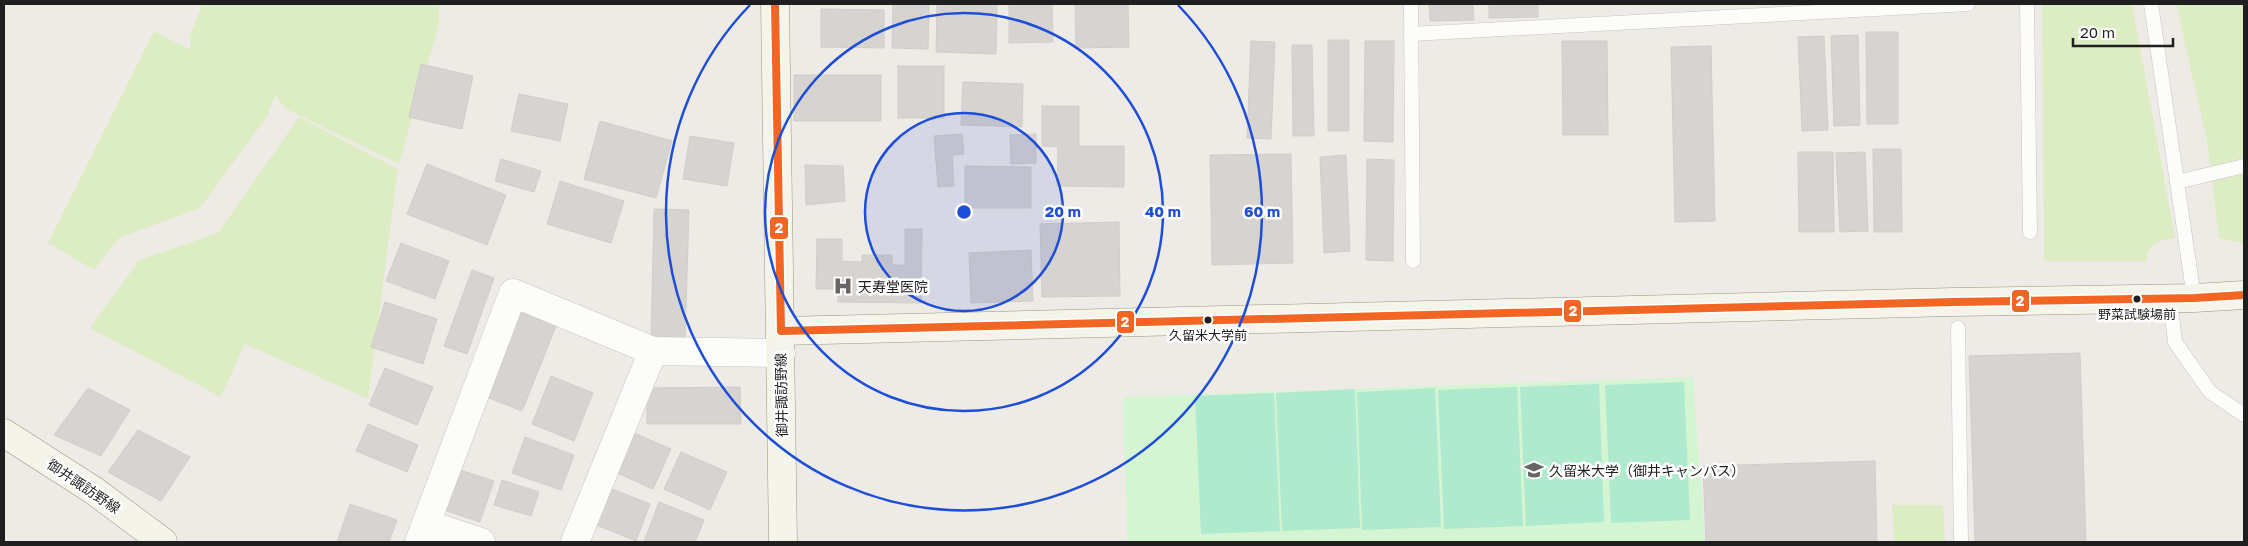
<svg xmlns="http://www.w3.org/2000/svg" width="2248" height="546" viewBox="0 0 2248 546" font-family="'Golos Text','Noto Sans JP',sans-serif">
<rect width="100%" height="100%" fill="#eeebe7"/>
<g fill="#dcedc3">
<path d="M202 4H439V24L399 164 286 109 275 95 268 115 200 208 119 238 94 270 48 243 154 31 191 50 190 37Z"/>
<path d="M2042 4H2132L2175 238 2161 240 2147 251V261H2044Z"/>
<path d="M2176 4H2244V246L2239 242 2219 238 2207 141Z"/>
<path d="M299 117 398 169 368 399 245 344 221 397 90 328 139 260 218 233Z"/>
<path d="M1892 505H1943L1945 542H1894Z"/>
</g>
<path fill="#d4f5d2" d="M1693 377 1705 542H1127L1123 397Z"/>
<g fill="#afe9ce">
<path d="M1684 382 1690 520 1611 523 1605 385Z"/>
<path d="M1599 384 1604 522 1526 526 1520 387Z"/>
<path d="M1517 387 1523 526 1444 529 1438 390Z"/>
<path d="M1435 388 1441 527 1362 530 1357 392Z"/>
<path d="M1355 389 1360 528 1282 531 1276 393Z"/>
<path d="M1274 393 1280 531 1201 534 1195 396Z"/>
</g>
<g fill="#d6d3d0" stroke="#d1cdc8">
<path d="M893 4H929L928 49 892 48Z"/>
<path d="M937 4H997L996 54 936 52Z"/>
<path d="M1009 4H1052L1053 42 1009 43Z"/>
<path d="M1075 4H1128L1129 47 1076 48Z"/>
<path d="M1429 4H1473L1474 20 1430 21Z"/>
<path d="M1489 4H1538V17L1489 18Z"/>
<path d="M821 9 884 10V48L821 47Z"/>
<path d="M1866 32H1898V124H1867Z"/>
<path d="M1858 35 1860 125 1834 126 1831 36Z"/>
<path d="M1824 36 1828 130 1802 131 1798 37Z"/>
<rect x="1328" y="40" width="21" height="91"/>
<path d="M1251 41 1275 42 1271 139 1247 138Z"/>
<path d="M1365 41H1394L1393 142 1364 141Z"/>
<path d="M1562 41H1607L1608 135H1563Z"/>
<path d="M1292 45H1312L1314 136H1293Z"/>
<path d="M1711 46 1715 221 1675 222 1671 47Z"/>
<path d="M421 64 473 76 462 129 409 117Z"/>
<rect x="898" y="66" width="46" height="52"/>
<rect x="794" y="75" width="87" height="46"/>
<path d="M963 82 1023 84 1022 127 961 125Z"/>
<path d="M519 94 568 104 560 141 511 131Z"/>
<path d="M1042 106H1079V146H1124V187L1057 186 1058 147 1042 146Z"/>
<path d="M600 121 672 141 656 198 584 179Z"/>
<path d="M962 134 964 154 952 155 954 186 938 187 934 136Z"/>
<path d="M1036 134V163L1011 164 1010 135Z"/>
<path d="M690 136 734 143 727 186 683 179Z"/>
<path d="M1873 149H1901L1902 232H1874Z"/>
<path d="M1798 152H1833L1834 232H1799Z"/>
<path d="M1865 152 1868 231 1840 232 1836 153Z"/>
<path d="M1291 154 1293 263 1212 265 1210 155Z"/>
<path d="M1346 155 1350 251 1324 253 1320 157Z"/>
<path d="M501 159 541 171 534 192 495 181Z"/>
<path d="M1367 159 1394 160 1393 261 1366 260Z"/>
<path d="M427 164 506 195 487 245 407 214Z"/>
<path d="M805 165 843 166 845 201 806 205Z"/>
<path d="M965 166 1031 167V208H965Z"/>
<path d="M560 181 624 201 611 243 547 224Z"/>
<path d="M654 209 689 210 685 341 651 340Z"/>
<path d="M1119 222 1120 296 1042 297 1040 224Z"/>
<path d="M905 229H922L921 303 838 302V289H816L817 239H842V261L862 262V255H892V265H905Z"/>
<path d="M401 243 449 261 435 299 386 281Z"/>
<path d="M1031 250 1033 301 971 303 969 253Z"/>
<path d="M472 270 494 278 467 354 444 346Z"/>
<path d="M385 302 437 319 423 364 371 347Z"/>
<path d="M513 309 556 326 522 411 479 394Z"/>
<path d="M2080 353 2086 542H1975L1969 356Z"/>
<path d="M385 368 433 387 417 425 369 405Z"/>
<path d="M551 376 593 393 574 441 532 424Z"/>
<path d="M740 387 741 424H647V388Z"/>
<path d="M88 388 130 410 101 456 54 435Z"/>
<path d="M368 424 418 445 407 472 356 451Z"/>
<path d="M138 430 190 457 161 501 108 472Z"/>
<path d="M634 433 671 449 653 489 617 473Z"/>
<path d="M525 437 574 455 561 490 512 473Z"/>
<path d="M681 452 727 472 710 510 664 489Z"/>
<path d="M1875 461 1877 542H1706L1703 466Z"/>
<path d="M454 468 494 481 480 522 441 509Z"/>
<path d="M502 480 539 492 531 516 494 505Z"/>
<path d="M610 488 650 504 636 541 596 525Z"/>
<path d="M659 502 704 520 695 542H644Z"/>
<path d="M350 504 397 520 389 542H337Z"/>
</g>
<g fill="none" stroke-linecap="round" stroke-linejoin="round">
<g stroke="#c6c5c3" stroke-width="15">
<g id="lane">
<path d="M1411 4 1413 261"/>
<path d="M2027 4 2030 232"/>
<path d="M2151 4 2194 298"/>
<path d="M1411 34 1968 4"/>
<path d="M2177 182 2244 166"/>
<path d="M2170 299 2175 342 2210 392 2244 415"/>
<path d="M1958 328 1961 542"/>
</g>
</g>
<g stroke="#c6c5c3" stroke-width="29">
<g id="street">
<path d="M653 351 781 353"/>
<path d="M426 524 481 542"/>
<path d="M419 542 513 293 653 351 575 542"/>
</g>
</g>
<g stroke="#98987e" stroke-width="29">
<g id="secondary">
<path d="M775 4 783 542"/>
<path d="M781 331 1954 302 2194 298 2244 295"/>
<path d="M4 433 93 490 163 542"/>
</g>
</g>
<use href="#lane" stroke="#fcfcfb" stroke-width="14"/>
<use href="#street" stroke="#fcfcfb" stroke-width="28"/>
<use href="#secondary" stroke="#f4f4ea" stroke-width="28"/>
<g stroke="#fff" stroke-width="11">
<path id="bus-1" d="M775 4 781 331 1954 302 2194 298 2244 295"/>
</g>
<use href="#bus-1" stroke="#f26522" stroke-width="8"/>
</g>
<circle cx="964" cy="212" r="99" fill="#1d4ed8" fill-opacity=".12"/>
<g fill="none" stroke="#1d4ed8" stroke-width="2.5">
<circle cx="964" cy="212" r="99"/>
<circle cx="964" cy="212" r="199"/>
<path d="M1178 5A298 298 0 1 1 750 5"/>
</g>
<defs>
<g id="hospital-bare" transform="scale(1.5)"><path d="M-5-5h3v3.5h4V-5h3V5h-3V1.5h-4V5h-3Z" fill="#676665" stroke="#fff" stroke-width="2.5" paint-order="stroke"/></g>
<g id="university-bare" transform="scale(1.5)"><path d="M0-5L7-2L0 1L-7-2ZM-4 1L0 2.5L4 1V4Q0 6-4 4Z" fill="#676665" stroke="#fff" stroke-width="2.5" paint-order="stroke"/></g>
</defs>
<g fill-rule="evenodd">
<use href="#hospital-bare" x="843" y="286"/>
<use href="#university-bare" x="1534" y="470"/>
</g>
<g fill="#1f1f1f" stroke="#fff" stroke-width="2">
<circle cx="2137" cy="299" r="4.5"/>
<circle cx="1208" cy="320" r="4.5"/>
</g>
<g text-anchor="middle" dominant-baseline="central" stroke-width="5" stroke-linejoin="round" paint-order="stroke">
<g font-size="13" fill="#1f1f1f" stroke="#fff">
<text x="2137" y="314">野菜試験場前</text>
<text x="1208" y="335">久留米大学前</text>
</g>
<g font-size="14" fill="#1f1f1f" stroke="#fff" text-anchor="start">
<text x="858" y="286">天寿堂医院</text>
<text x="1549" y="470">久留米大学（御井キャンパス）</text>
</g>
<g font-size="14" fill="#1f1f1f" stroke="#fff">
<text transform="translate(781 395) rotate(-91)">御井諏訪野線</text>
<text transform="translate(84 486) rotate(34)">御井諏訪野線</text>
</g>
</g>
<circle cx="964" cy="212" r="8" fill="#1d4ed8" stroke="#fff" stroke-width="2.5"/>
<g font-size="15" text-anchor="middle" font-weight="bold" fill="#1d4ed8" stroke="#fff" stroke-width="5" stroke-linejoin="round" paint-order="stroke">
<text x="1063" y="217">20 m</text>
<text x="1163" y="217">40 m</text>
<text x="1262" y="217">60 m</text>
</g>
<g stroke="#fff" stroke-width="2">
<rect x="769" y="216" width="20" height="24" rx="5" fill="#f26522"/>
<rect x="2011" y="289" width="19" height="24" rx="5" fill="#f26522"/>
<rect x="1563" y="299" width="19" height="24" rx="5" fill="#f26522"/>
<rect x="1116" y="310" width="19" height="24" rx="5" fill="#f26522"/>
</g>
<g font-size="14" text-anchor="middle" font-weight="bold" fill="#fff">
<text x="779" y="233">2</text>
<text x="2020" y="306">2</text>
<text x="1573" y="316">2</text>
<text x="1125" y="327">2</text>
</g>
<rect width="2248" height="546" fill="none" stroke="#1f1f1f" stroke-width="10"/>
<path d="M2073 38v8h100v-8" fill="none" stroke="#1f1f1f" stroke-width="2.5"/>
<text x="2080" y="38" font-size="15" fill="#1f1f1f" stroke="#ffffff" stroke-width="4" paint-order="stroke">20 m</text>
</svg>
